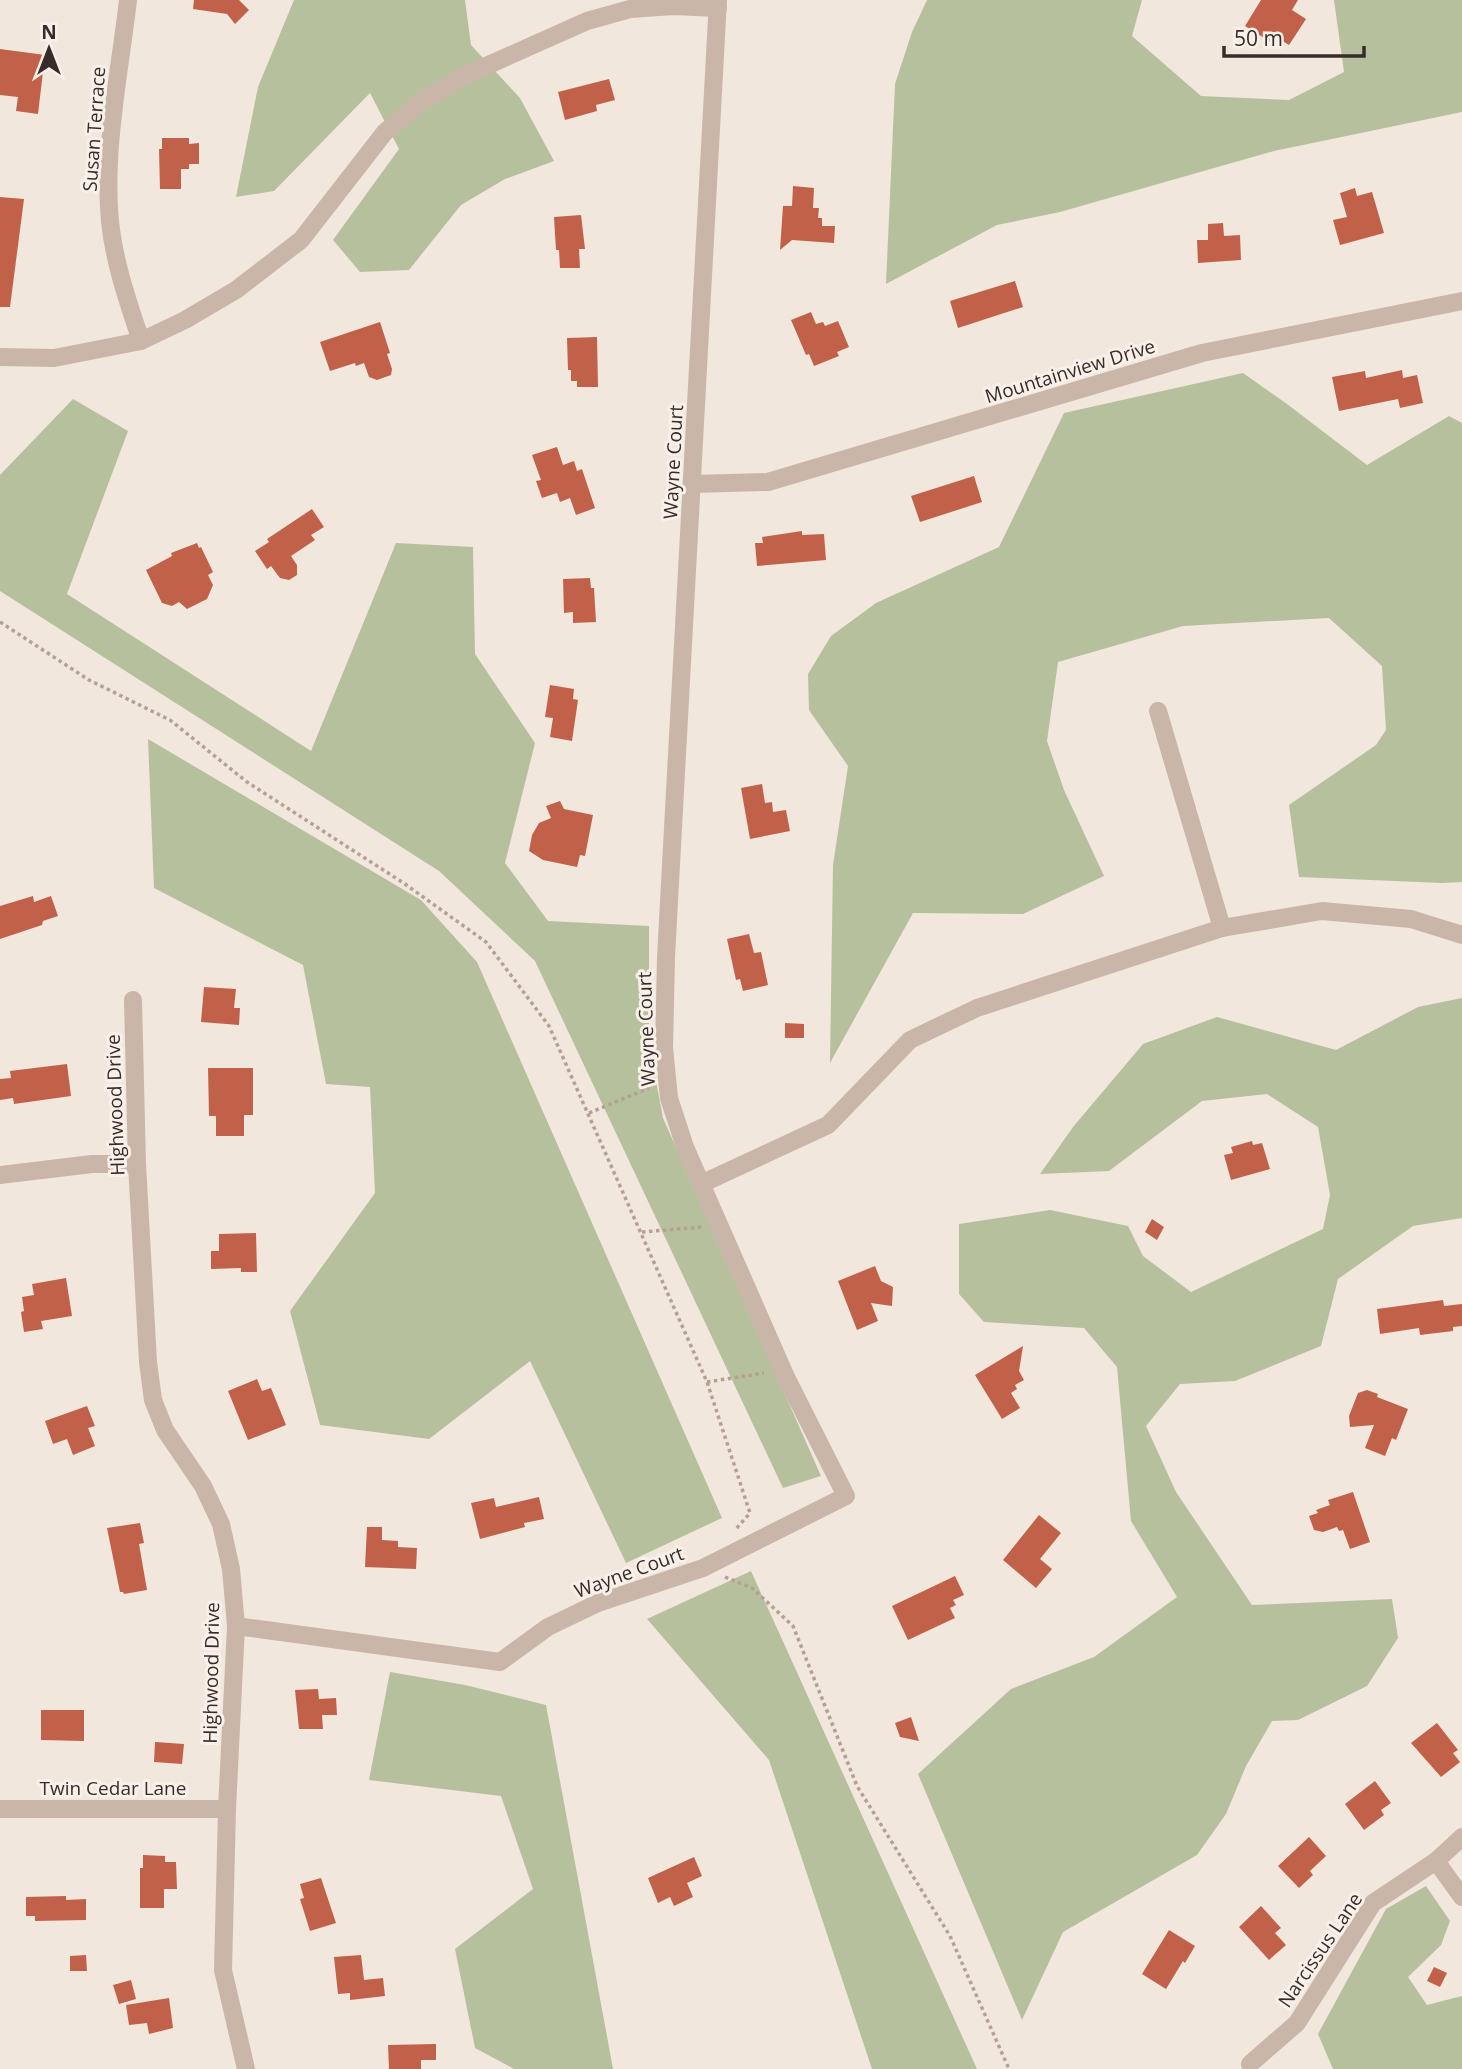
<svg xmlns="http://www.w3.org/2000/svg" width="1462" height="2069" viewBox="0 0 1462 2069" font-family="'Open Sans',sans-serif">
<rect width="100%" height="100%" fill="#f1e7dd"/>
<g fill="#b6c09d">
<path d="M294 0H465L471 45 520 98 554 161 505 179 461 205 409 270 360 272 333 240 399 149 370 93 274 191 236 197 258 87Z"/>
<path d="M927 0H1142L1132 36 1201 96 1289 100 1344 72 1334 0H1462V112L1274 151 1060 212 997 225 886 284 895 84 912 32Z"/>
<path d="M1243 373 1287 404 1367 465 1449 416 1462 423V882L1442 883 1299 877 1289 805 1376 745 1386 730 1382 666 1329 618 1183 626 1058 662 1047 741 1064 790 1104 876 1023 914 913 913 830 1063 833 865 848 766 809 710 808 674 831 636 876 603 999 547 1064 413Z"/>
<path d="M73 399 128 431 67 594 311 751 396 543 473 547 475 654 535 743 505 863 548 921 649 926V1044L663 1118 821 1476 783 1488 535 961 439 871 0 591V475Z"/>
<path d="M148 739 421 900 477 962 722 1518 626 1563 530 1361 429 1439 320 1425 290 1311 375 1193 370 1087 326 1084 303 965 154 888Z"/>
<path d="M1462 998V1218L1413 1226 1338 1279 1321 1346 1235 1381 1180 1384 1146 1426 1176 1492 1252 1605 1392 1599 1398 1638 1367 1686 1298 1720 1272 1721 1246 1766 1226 1814 1197 1855 1063 1932 1022 2020 918 1774 1011 1689 1094 1657 1177 1597 1131 1521 1117 1367 1084 1328 984 1322 959 1294V1224L1050 1210 1128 1226 1143 1256 1191 1292 1323 1229 1330 1195 1318 1127 1267 1094 1202 1101 1109 1171 1040 1174 1073 1127 1143 1044 1217 1017 1336 1050 1418 1007Z"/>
<path d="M751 1571 977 2069H872L769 1760 647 1619Z"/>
<path d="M390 1672 465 1685 546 1705 613 2069H514L475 2048 455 1949 533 1889 501 1796 369 1780Z"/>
<path d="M1426 1886 1450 1921 1441 1945 1408 1977 1427 2005 1462 1996V2069H1333L1318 2034 1386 1909Z"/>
</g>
<g fill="#c2614a">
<path d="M194 0H239L249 10 235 24 227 14 193 9Z"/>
<path d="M1261 0H1298L1292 10 1306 19 1289 45 1276 37 1272 43 1245 26Z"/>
<path d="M0 49 45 55 38 114 16 111 18 97 0 95Z"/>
<path d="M609 79 615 100 596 105 597 111 565 120 558 92Z"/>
<path d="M162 138H189V144L199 143V164H189V169H181V189H160L159 149H162Z"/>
<path d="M793 186 814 188 813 208H819L818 218H822V226H835L834 243 792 240 780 250 783 206H792Z"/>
<path d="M1355 188 1357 196 1372 192 1384 233 1340 245 1333 220 1347 217 1340 193Z"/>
<path d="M0 197 24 199 10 307H0Z"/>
<path d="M581 215 585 249H579L580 268H560L559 250H556L554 217Z"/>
<path d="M1223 223 1224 236 1240 235 1241 260 1198 263 1197 240H1208V224Z"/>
<path d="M1015 281 1023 307 958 328 950 301Z"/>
<path d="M811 312 816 324 823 322 825 326 838 321 849 347 837 352 839 356 814 366 809 354 806 355 791 320Z"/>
<path d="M380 322 390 353 387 354 392 369 391 375 377 380 369 377 364 363 356 366 355 363 330 371 320 342Z"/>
<path d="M597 337 598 387H577V381H571V370H568L567 338Z"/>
<path d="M1402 370 1403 378 1417 375 1423 403 1400 408 1398 399 1339 411 1332 377 1365 371 1366 378Z"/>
<path d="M557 447 563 465 574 461 577 471 582 469 595 508 576 515 570 498 560 502 557 493 542 498 536 481 541 480 532 455Z"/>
<path d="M974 476 982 502 920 522 911 496Z"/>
<path d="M312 509 324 527 311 535 315 540 291 556 297 565V575L289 580 280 578 271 566 267 569 255 551 269 542 267 539Z"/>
<path d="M802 531V535L824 534 826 560 757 566 755 543H763L762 537Z"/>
<path d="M197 543 199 548 201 547 213 572 208 575 213 585 207 599 187 609 179 602 172 606 162 603 146 570 172 556 171 553Z"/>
<path d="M590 578 591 588H594L596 622 573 623V612L564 613 563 579Z"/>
<path d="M550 685 574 689 573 699 578 700 572 741 550 737 553 718 545 717Z"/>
<path d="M762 784 765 803 772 802 773 812 786 810 790 831 750 839 741 788Z"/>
<path d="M560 801 564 809 593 815 585 856 580 855 577 867 543 860 529 851 532 835 539 823 551 818 546 806Z"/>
<path d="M33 896 34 902 51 896 58 916 43 921 42 925 0 939V906Z"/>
<path d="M749 934 754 953 761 952 768 985 743 991 740 979 736 980 727 939Z"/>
<path d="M204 987 236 989 234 1008H240L239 1025 201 1022Z"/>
<path d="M785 1023 804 1024V1038H785Z"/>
<path d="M67 1064 71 1096 14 1104 13 1098 0 1100V1079L11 1078 10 1071Z"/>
<path d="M208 1068H253V1115H244V1136H216V1116H209Z"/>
<path d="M1252 1141 1253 1145 1262 1143 1270 1169 1231 1180 1224 1155 1233 1153 1231 1147Z"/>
<path d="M1152 1219 1164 1227 1157 1240 1145 1232Z"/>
<path d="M256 1233 257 1272H241V1268L211 1269V1251H219V1234Z"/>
<path d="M875 1266 881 1281 893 1287 892 1306 871 1303 878 1321 857 1330 838 1281Z"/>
<path d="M66 1278 72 1316 41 1321 43 1329 24 1332 21 1312 24 1311 22 1297 34 1295 32 1284Z"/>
<path d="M1443 1300 1444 1306 1462 1304V1326L1453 1327V1331L1420 1335 1419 1328 1380 1334 1377 1309Z"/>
<path d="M1023 1346 1019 1371 1024 1380 1015 1385 1017 1389 1011 1393 1020 1408 1002 1419 975 1375Z"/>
<path d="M257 1379 262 1391 271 1388 286 1425 248 1440 228 1391Z"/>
<path d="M1367 1390 1378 1394 1377 1397 1408 1409 1396 1440 1392 1438 1385 1456 1365 1448 1374 1425 1350 1427 1349 1416 1358 1393Z"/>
<path d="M87 1406 95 1426 88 1428 95 1446 73 1455 67 1439 53 1444 45 1421Z"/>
<path d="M1353 1492 1370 1542 1350 1549 1343 1530 1339 1531 1337 1527 1323 1532 1314 1530 1309 1516 1318 1513 1316 1510 1330 1505 1328 1500Z"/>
<path d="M539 1497 544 1519 524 1523 525 1527 480 1539 471 1503 494 1498 496 1507Z"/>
<path d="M1039 1515 1061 1533 1040 1559 1052 1569 1036 1588 1003 1560Z"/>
<path d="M140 1523 144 1543 139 1544 147 1590 124 1594 123 1592H120L107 1528Z"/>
<path d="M367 1527H382V1540L398 1541V1547L417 1548 416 1569 365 1567Z"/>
<path d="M955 1576 964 1595 953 1600 956 1605 950 1608 955 1618 908 1640 892 1606Z"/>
<path d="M318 1689 319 1699 336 1698 337 1715H322L323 1729H299L295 1690Z"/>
<path d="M41 1710H84V1741L41 1740Z"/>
<path d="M911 1717 919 1741 900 1737 895 1723Z"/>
<path d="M1437 1723 1458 1750 1453 1753 1460 1762 1441 1777 1411 1743Z"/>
<path d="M155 1742 184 1744 182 1764 154 1762Z"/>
<path d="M1375 1781 1391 1803 1381 1810 1384 1815 1364 1830 1345 1804Z"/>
<path d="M1309 1837 1326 1856 1310 1871 1313 1875 1299 1888 1278 1866Z"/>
<path d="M143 1855 165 1856V1862H176L177 1889H164V1908H140V1868H143Z"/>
<path d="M694 1857 702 1876 687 1883 693 1897 674 1906 670 1897 658 1903 648 1878Z"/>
<path d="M321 1878 336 1923 310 1931 300 1899 304 1898 300 1884Z"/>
<path d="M66 1896V1900L86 1899V1920L35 1921V1916H26V1897Z"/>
<path d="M1261 1906 1281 1928 1275 1933 1286 1945 1269 1960 1239 1927Z"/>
<path d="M1169 1930 1195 1946 1185 1963 1183 1961 1166 1989 1142 1974Z"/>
<path d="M86 1955 87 1971H70V1956Z"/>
<path d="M361 1955 364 1980 383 1978 385 1996 350 2000V1993L338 1994 334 1957Z"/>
<path d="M1434 1967 1447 1973 1440 1987 1427 1981Z"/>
<path d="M131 1980 136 1999 119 2004 113 1985Z"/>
<path d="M169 1998 173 2028 149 2034 147 2023 129 2025 126 2005Z"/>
<path d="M436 2044V2060H421V2069H389L388 2045Z"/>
</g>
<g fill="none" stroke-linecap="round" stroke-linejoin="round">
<g stroke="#b5a093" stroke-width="3.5" stroke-dasharray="3.5 3.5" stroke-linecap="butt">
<path d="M0 622 89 680 170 720 247 782 405 884 486 942 549 1026 707 1382 750 1513 735 1530"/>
<path d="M589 1113 649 1088"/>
<path d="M642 1232 702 1227"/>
<path d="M707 1382 764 1373"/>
<path d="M725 1577 752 1588 793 1626 857 1786 950 1936 1009 2069"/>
</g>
<g stroke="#c9b6a9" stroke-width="18">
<path d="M128 0C120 70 103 151 110 221 114 262 128 302 141 341"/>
<path d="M0 357 54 358 141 341 185 320 236 290 301 240 385 132 425 99 466 75 587 21 630 9 673 6 718 8"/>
<path d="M693 484 768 482 1202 353 1462 301"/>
<path d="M1158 711 1222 928"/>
<path d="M133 1000 137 1164 148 1362 153 1400 165 1430 203 1486 221 1524 231 1569 236 1626 227 1809 223 1970 246 2069"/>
<path d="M0 1175 92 1164H137"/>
<path d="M701 1184 828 1125 910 1040 977 1008 1222 928 1322 911 1411 919 1462 935"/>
<path d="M236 1626 500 1662 548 1627 598 1603 703 1568 846 1496 786 1377 685 1147 669 1098 664 1048 666 957 718 0"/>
<path d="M0 1809H227"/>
<path d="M1436 1861 1462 1897"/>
<path d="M1250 2064 1297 2023 1373 1903 1436 1861 1462 1837"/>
</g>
</g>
<g text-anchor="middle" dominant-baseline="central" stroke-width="6" stroke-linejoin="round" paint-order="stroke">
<g font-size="19" fill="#372c29" stroke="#f9f1e9">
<text transform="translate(94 129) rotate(-86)">Susan Terrace</text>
<text transform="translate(1070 371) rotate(-17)">Mountainview Drive</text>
<text transform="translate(673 462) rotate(-87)">Wayne Court</text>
<text transform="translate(646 1029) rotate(-92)">Wayne Court</text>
<text transform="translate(115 1105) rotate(-92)">Highwood Drive</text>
<text transform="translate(629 1572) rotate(-20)">Wayne Court</text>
<text transform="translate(211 1673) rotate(-89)">Highwood Drive</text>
<text x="113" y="1788">Twin Cedar Lane</text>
<text transform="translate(1320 1950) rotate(-56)">Narcissus Lane</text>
</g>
</g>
<g transform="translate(49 49)" stroke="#f9f1e9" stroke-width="5" paint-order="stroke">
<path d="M0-5L12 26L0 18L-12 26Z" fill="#372c29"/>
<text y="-10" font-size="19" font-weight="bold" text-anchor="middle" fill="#372c29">N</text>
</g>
<path d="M1224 46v10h140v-10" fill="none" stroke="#372c29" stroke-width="3.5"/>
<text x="1234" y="46" font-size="21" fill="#372c29" stroke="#f9f1e9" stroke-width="5" paint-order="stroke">50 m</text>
</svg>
